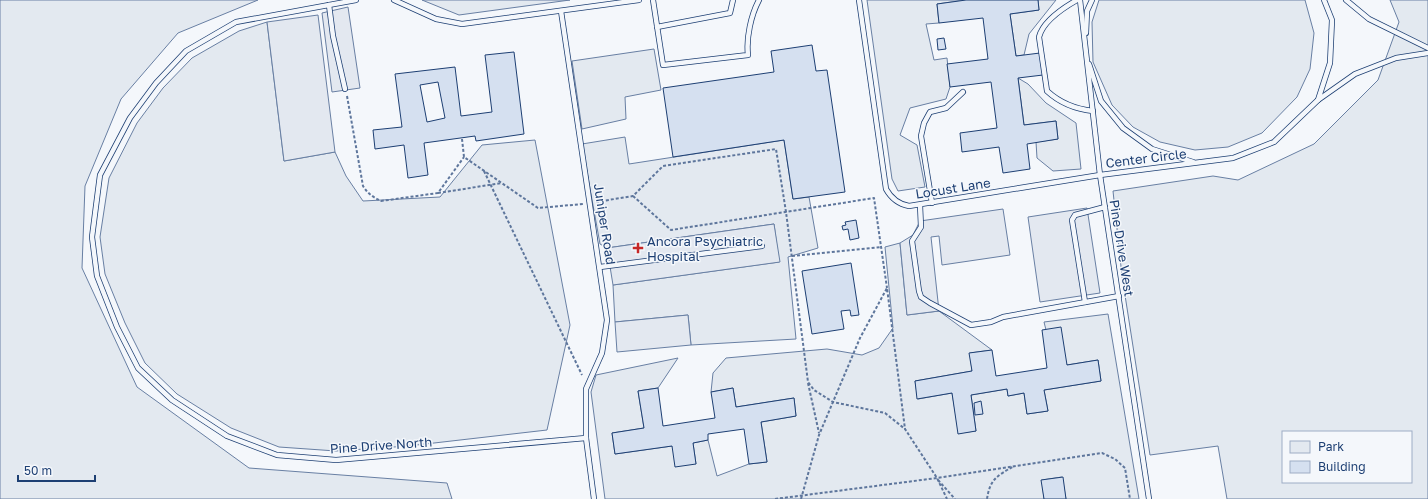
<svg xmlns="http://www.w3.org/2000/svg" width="1428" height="499" viewBox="0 0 1428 499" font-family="'Golos Text',sans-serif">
<rect width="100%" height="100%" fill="#f4f7fb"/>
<g fill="#e3e9f0" stroke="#687fa3" fill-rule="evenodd">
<path d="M0 0H258L178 33 121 99 85 186 82 268 137 387 249 468 447 483 452 499H0Z"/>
<path d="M422 0H570L459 15Z"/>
<path d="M867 0H966L937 4 939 23 926 24 934 60 947 58 950 87 946 99 910 108 900 135 917 145 925 187 898 191 892 179Z"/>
<path d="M1038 0H1056L1029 34 1024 55 1016 56 1010 14 1039 10Z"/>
<path d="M1099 0H1305L1314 33 1310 69 1297 97 1262 133 1228 147 1195 150 1160 142 1133 127 1112 105 1093 62 1092 22Z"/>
<path d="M1390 0H1428V499H1227L1218 446 1150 455 1122 276 1113 191 1213 176 1238 180 1314 144 1378 80 1399 22ZM1283 432H1411V482H1283Z"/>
<path d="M267 22 284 161 335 152 346 176 363 201 440 197 482 145 535 140 570 325 547 430 408 446 336 451 279 447 231 428 177 394 145 363 125 323 105 274 100 237 109 178 137 123 163 88 192 58 239 31Z"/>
<path d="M654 49 661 90 625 97 626 119 582 129 572 61Z"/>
<path d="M1018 78 1028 84 1046 103 1076 123 1081 169 1053 171 1037 158 1036 142 1058 139 1056 121 1024 125Z"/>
<path d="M625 137 629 164 784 140 793 199 809 197 818 248 788 257 796 339 691 345 688 315 615 322 613 285 779 262 774 224 607 248 600 244 582 144Z"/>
<path d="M900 243 907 315 939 311 992 350 970 353 972 371 915 381 918 399 952 393 959 433 976 431 971 395 1007 389 1008 396 1024 393 1027 414 1048 411 1044 390 1101 381 1098 360 1067 365 1046 330 1044 322 1108 314 1139 499H1066L1062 477 1042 480 1044 499H605L591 392 596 375 678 358 658 388 638 391 644 428 612 433 615 454 672 446 696 464 693 443 708 440 717 476 749 464 767 462 761 422 796 416 794 398 736 407 733 388 711 392 713 373 726 358 827 349 862 355 879 348 893 328 885 247Z"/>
</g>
<g fill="#e3e8f0" stroke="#687fa3">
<path d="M348 7 360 88 332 92 322 13Z"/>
<path d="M318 15 335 152 284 161 267 22Z"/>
<path d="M1087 208 1100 293 1040 302 1028 217Z"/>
<path d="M1003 209 1010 255 942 265 939 236 931 237 939 311 907 315 900 243 913 235 920 221Z"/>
<path d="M774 224 780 262 613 285 607 248Z"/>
<path d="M688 315 691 345 617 352 615 322Z"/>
</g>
<g fill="#d5e0f0" stroke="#1d3f73" fill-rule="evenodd">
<path d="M966 0H1038L1039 10 1010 14 1016 56 1040 53 1043 75 1018 78 1024 125 1056 121 1058 139 1027 144 1030 169 1003 173 999 147 962 152 960 133 997 128 991 82 950 87 947 64 988 59 983 18 939 23 937 4Z"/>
<path d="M944 38 946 49 938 50 937 39Z"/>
<path d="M812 45 816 71 827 70 845 192 793 199 784 140 673 157 663 88 774 72 771 51Z"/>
<path d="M514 52 524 134 476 141 475 136 424 143 428 175 408 178 404 145 375 149 373 130 402 127 395 74 455 67 461 116 492 112 485 55ZM438 82 445 118 427 122 420 85Z"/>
<path d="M856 220 859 238 850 240 848 229 843 230 842 226 846 225 845 222Z"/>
<path d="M851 263 859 315 851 316 850 310 841 311 844 329 812 334 802 271Z"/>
<path d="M1061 327 1067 365 1098 360 1101 381 1044 390 1048 411 1027 414 1024 393 1008 396 1007 389 971 395 976 431 958 434 952 393 917 399 915 381 972 371 969 353 992 350 996 376 1047 368 1042 330Z"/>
<path d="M658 388 663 426 715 418 711 392 733 388 736 407 794 398 796 416 761 422 767 462 749 464 744 429 708 434V440L693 443 696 464 675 467 672 446 615 454 612 433 644 428 638 391Z"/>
<path d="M981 401 983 414 975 415 974 403Z"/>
<path d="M1063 477 1066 499H1044L1041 480Z"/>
</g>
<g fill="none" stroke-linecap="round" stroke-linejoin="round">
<g stroke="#1d3f73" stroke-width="6">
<g id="lane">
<path d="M356 0 236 22 186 51 156 83 130 118 100 175 92 237 97 276 117 327 138 368 172 400 227 436 277 455 336 460 586 438"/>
<path d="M394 0 436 19 462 24 639 0"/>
<path d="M653 0 663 65 748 55C746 38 751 15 759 0"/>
<path d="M859 0 886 189C891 198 898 204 909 206L1100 175 1233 158 1274 142 1318 100 1330 63 1332 20 1324 0"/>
<path d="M1077 0C1063 8 1043 21 1039 37L1047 91C1060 103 1075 109 1093 111"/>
<path d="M1080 0 1100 175 1149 499"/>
<path d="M1346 0 1369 19 1428 48"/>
<path d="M329 5 333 36 345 89"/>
<path d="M561 11 607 320 602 353 586 389V438L594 499"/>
<path d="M657 27 730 13 733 0"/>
<path d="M1086 33 1087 11 1092 0"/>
<path d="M1089 64 1101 101 1123 128 1152 149 1193 162"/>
<path d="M1318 100 1355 74 1396 58 1428 53"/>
<path d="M932 203 921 136 924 123 930 112 946 108 963 92"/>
<path d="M920 205 921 227 912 241 919 291 921 297 930 303 971 325 991 322 1003 317 1119 296"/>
<path d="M600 267 762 246"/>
<path d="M1085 302 1072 220 1075 215 1105 207"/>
</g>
</g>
<g stroke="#5e769c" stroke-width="2" stroke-dasharray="3 2" stroke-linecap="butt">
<path d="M347 96 363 186C368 194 373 197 381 201L438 193 464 157"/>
<path d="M462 139 464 157 538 208 583 204"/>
<path d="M484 171 582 375"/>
<path d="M438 193 502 183"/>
<path d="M633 196 671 230 874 198 887 288"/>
<path d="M596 202 633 196 663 166 776 149 786 212 808 382 814 390 833 402 885 413 905 429"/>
<path d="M792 256 882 247"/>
<path d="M808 383 819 433"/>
<path d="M938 480 955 499"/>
<path d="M775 499 937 478 1102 453 1115 459 1125 468 1130 499"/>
<path d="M801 499 819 435 860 338 887 288 905 429 937 478 947 499"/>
<path d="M987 499C990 479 997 476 1014 466"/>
</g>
<use href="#lane" stroke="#f4f7fb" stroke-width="4.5"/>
</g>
<path fill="#c62828" stroke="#f4f7fb" stroke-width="1.5" d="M636 242h4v4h4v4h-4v4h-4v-4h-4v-4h4z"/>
<g text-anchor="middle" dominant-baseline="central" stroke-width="3" stroke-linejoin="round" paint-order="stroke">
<g font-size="13" fill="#1d3f73" stroke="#f4f7fb">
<text transform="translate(1146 158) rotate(-7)">Center Circle</text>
<text transform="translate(953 188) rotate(-9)">Locust Lane</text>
<text transform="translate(605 224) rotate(81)">Juniper Road</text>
<text transform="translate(1122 248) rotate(81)">Pine Drive West</text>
<text transform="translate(381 445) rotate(-4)">Pine Drive North</text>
</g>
<g font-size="13" fill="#1d3f73" stroke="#f4f7fb" text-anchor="start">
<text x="647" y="241">Ancora Psychiatric<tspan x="647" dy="15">Hospital</tspan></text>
</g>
</g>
<rect x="1282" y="431" width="130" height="52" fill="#f4f7fb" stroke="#9eadc5"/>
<rect x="1290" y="441" width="20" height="12" fill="#e3e9f0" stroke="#9eadc5"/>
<text x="1318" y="451" font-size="12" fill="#1d3f73">Park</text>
<rect x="1290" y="461" width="20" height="12" fill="#d5e0f0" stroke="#9eadc5"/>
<text x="1318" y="471" font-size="12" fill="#1d3f73">Building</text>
<path d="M18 475v6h77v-6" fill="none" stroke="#1d3f73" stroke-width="2"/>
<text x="24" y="475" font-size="12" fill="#1d3f73" stroke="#f4f7fb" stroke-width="3" paint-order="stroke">50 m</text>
</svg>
